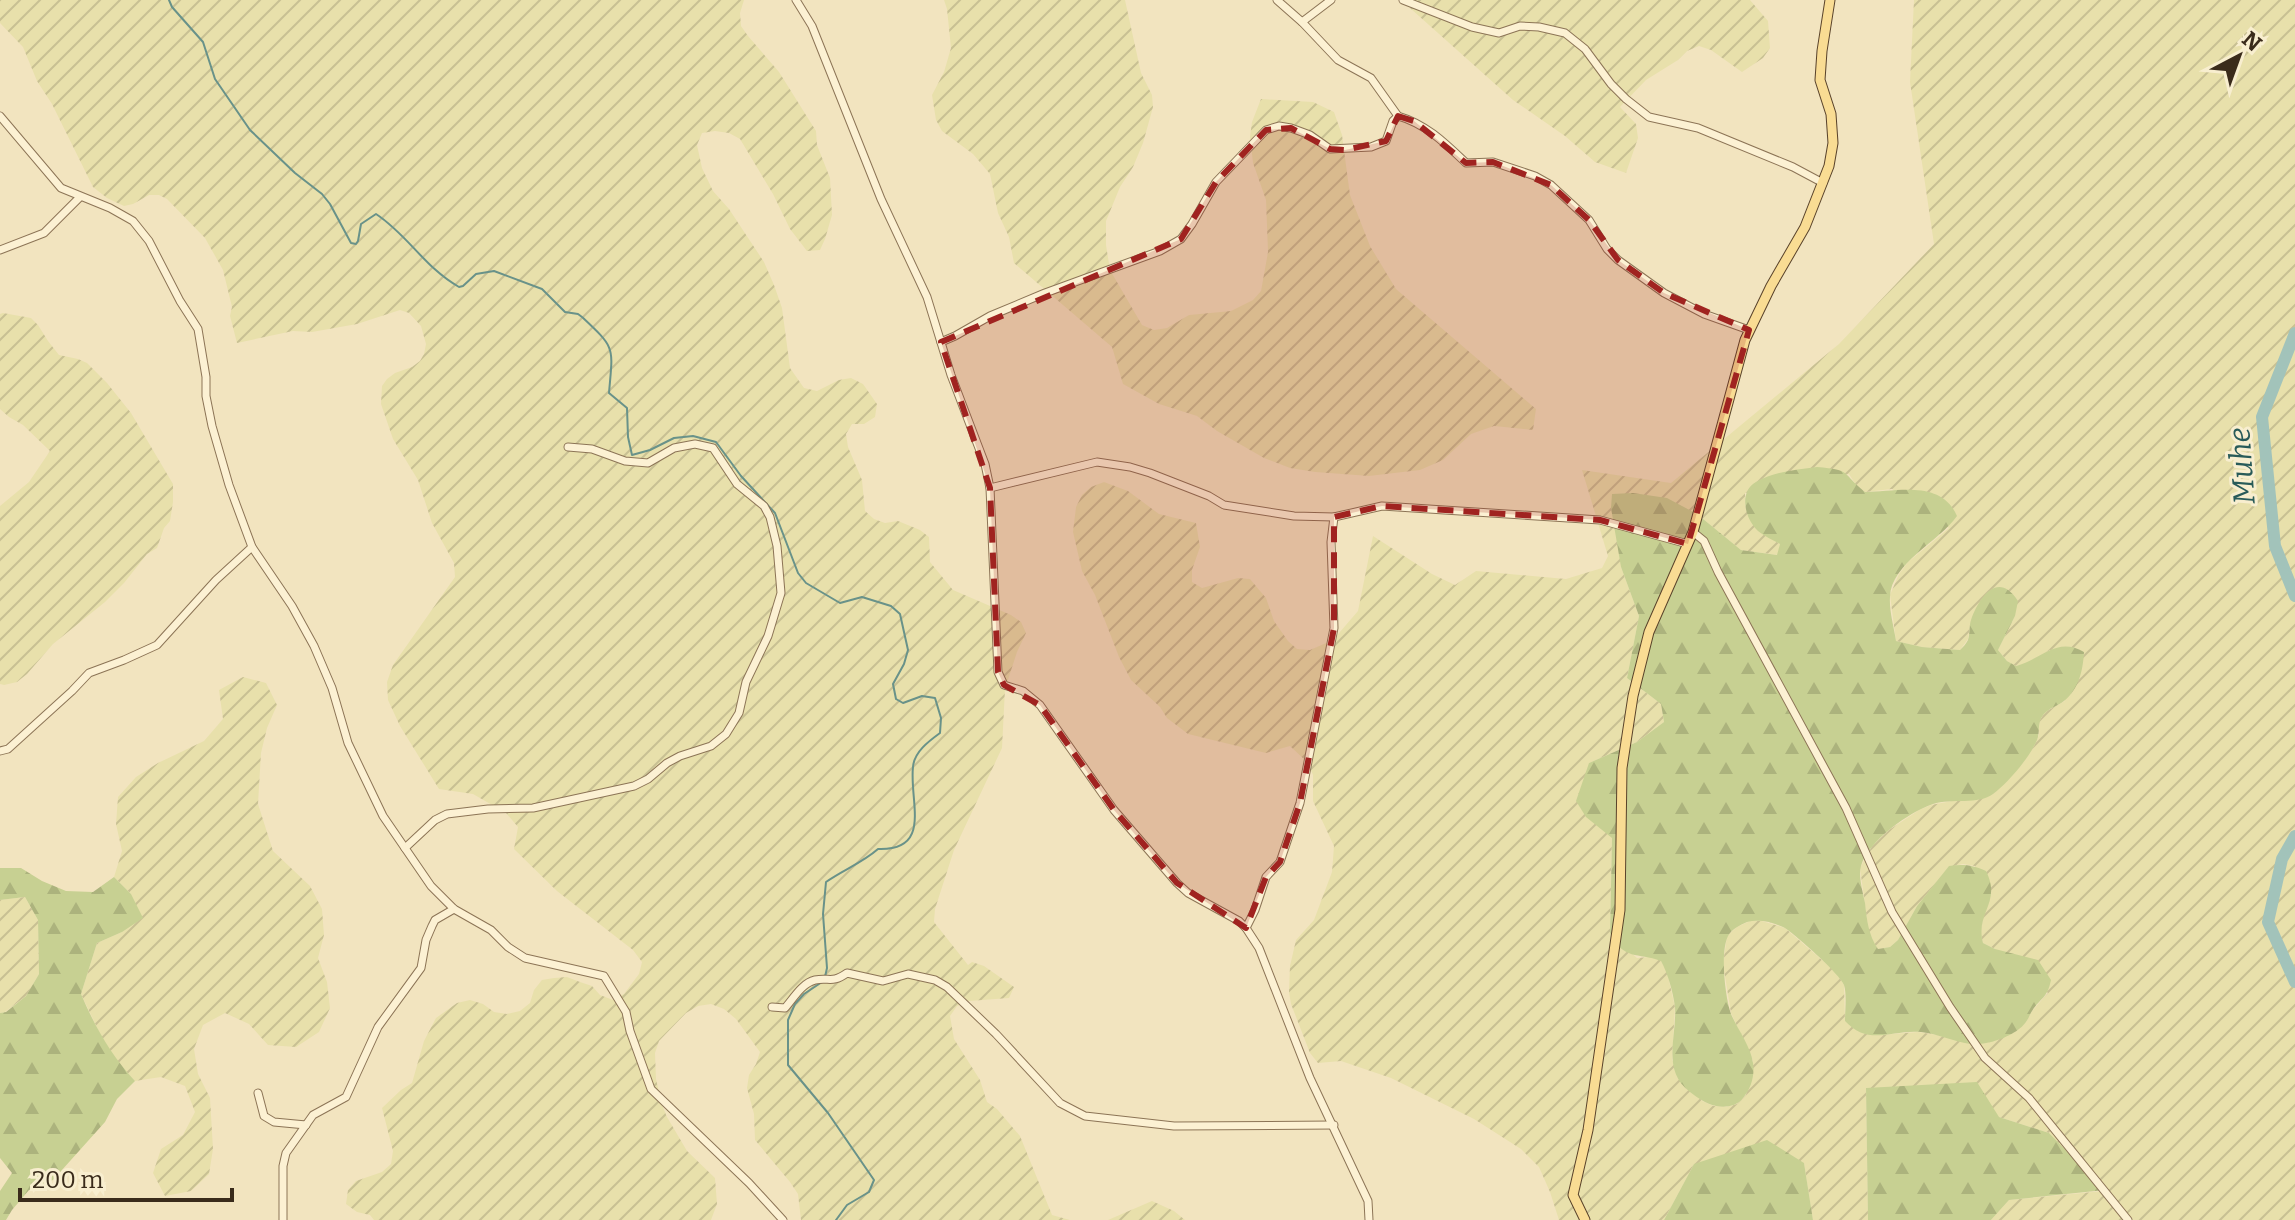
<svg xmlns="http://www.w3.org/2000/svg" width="2295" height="1220" viewBox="0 0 2295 1220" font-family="Bitter,serif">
<defs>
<pattern id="farmland-furrows" width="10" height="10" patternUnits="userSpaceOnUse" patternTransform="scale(2)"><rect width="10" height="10" fill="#e8e0ab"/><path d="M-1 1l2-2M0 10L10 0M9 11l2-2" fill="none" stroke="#c8c093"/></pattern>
<pattern id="forest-firs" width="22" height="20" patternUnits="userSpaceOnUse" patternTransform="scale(2)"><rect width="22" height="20" fill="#c7d092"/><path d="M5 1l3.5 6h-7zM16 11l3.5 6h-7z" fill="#acb37d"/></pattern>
</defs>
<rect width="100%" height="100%" fill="#f2e4bf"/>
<g fill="url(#farmland-furrows)" fill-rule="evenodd">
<path d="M0 0H744L740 13 741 26 748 36 779 72 816 131 817 145 830 178 832 215 825 239 820 250 807 251 790 229 773 194 740 139 729 133 715 131 702 133 697 145 702 168 713 191 729 209 764 262 774 285 782 308 790 368 804 388 817 391 839 380 851 378 863 384 877 404 875 417 864 424H852L846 434 848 447 862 480 865 511 874 519 885 523 898 521 920 530 929 537 930 562 953 590 1011 615 1021 622 1026 633 1017 652 1005 689 1002 748 954 850 935 909 934 922 968 965 972 962 984 966 1014 987 1009 998 969 1001 957 1006 950 1016 954 1039 980 1080 987 1102 997 1109 1020 1136 1052 1215 1070 1220H801L798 1194 790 1182 755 1140 754 1114 747 1088 749 1075 756 1064 760 1052 736 1019 724 1009 711 1004 698 1006 686 1013 659 1041 655 1053 656 1079 662 1105 667 1117 687 1151 715 1178 717 1204 711 1220H374L370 1215 357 1212 346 1204 348 1190 356 1181 382 1172 391 1164 393 1151 382 1108 401 1090 412 1083 424 1041 436 1018 457 1003 470 1000 483 1004 494 1012 507 1014 520 1011 530 1003 534 990 542 980 554 978 567 977 580 982 592 986 600 995 613 1000 624 994 639 974 642 962 633 950 557 891 514 849 518 827 506 813 473 794 439 789 400 726 388 700 387 682 393 665 455 577 454 563 432 523 418 480 393 439 381 404 382 386 387 379 395 373 412 367 420 361 424 354 426 344 421 326 409 313 400 310 357 324 312 332 293 331 237 343 230 316 232 307 223 270 205 238 167 199 159 195H149L133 204 124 206 107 198 93 187 52 104 37 81 23 47 0 23Z"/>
<path d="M944 0H1125L1141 73 1152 95 1153 107 1143 143 1133 167 1120 187 1106 221V245L1110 270 1142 325 1154 330 1167 328 1189 315 1231 311 1253 300 1261 291 1268 252 1266 200 1253 163 1250 137 1252 122 1261 99 1313 102 1334 112 1342 135 1350 195 1370 246 1396 289 1536 409 1533 430 1494 426 1471 434 1443 460 1420 470 1369 476 1315 472 1290 468 1264 458 1217 431 1197 416 1159 404 1123 384 1112 347 1014 263 1009 237 998 213 990 174 973 154 942 131 936 120 932 95 944 72 951 48 947 9Z"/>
<path d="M1401 0H1750L1768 21 1770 48 1763 58 1742 72 1711 50 1699 46 1687 51 1678 60 1646 80 1620 107 1636 124 1638 138 1626 173 1595 162 1565 136 1513 100Z"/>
<path d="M1914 0H2295V1220H1991L2009 1200 2104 1191 2049 1133 1999 1117 1866 1088 1868 1220H1813L1804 1163 1694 1164 1664 1220H1559L1550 1192 1539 1167 1521 1149 1474 1119 1391 1078 1341 1061 1318 1063 1310 1053 1291 1004 1289 992 1290 966 1296 940 1314 920 1332 872 1334 846 1313 801V775L1308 763 1290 746 1266 753 1188 734 1167 718 1160 707 1131 680 1119 657 1095 595 1082 571 1073 532 1076 507 1082 495 1091 487 1104 482 1128 491 1159 514 1196 523 1200 547 1192 570V582L1202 588 1238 578 1250 579 1266 598 1274 621 1288 641 1297 649 1310 650 1333 640 1358 611 1373 536 1432 574 1455 585 1476 571 1566 579 1602 568 1608 556 1582 470 1671 483 1839 344 1934 244 1910 82ZM1849 474 1856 485 1865 492 1892 489 1949 528 1908 562 1899 574 1890 595 1896 641 1922 647 1960 650 1968 639 1970 625 2015 616 1998 650 2007 661 2016 666 2029 663 2050 650 2065 701 2045 712 2038 723 2039 735 2034 746 2021 765 1994 793 1931 805 1919 810 1889 830 1872 846 1860 868 1868 927 1871 939 1878 949 1890 947 1898 940 1917 906 1949 867 1963 864 1975 866 1983 920 1980 931 1983 943 1995 949 2048 993 2032 1011 2026 1022 1970 1044 1944 1036 1918 1032 1880 1035 1845 1021 1844 985 1837 973 1785 928 1762 921H1750L1737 927 1727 936 1723 964 1731 1013 1753 1061 1746 1095 1737 1104 1726 1107 1714 1106 1702 1101 1672 1060 1675 1007 1667 972 1661 960 1650 957 1637 958 1610 933 1612 837 1589 763 1637 742 1664 722 1661 704 1627 678 1639 616 1621 567 1697 514 1741 550 1778 555 1780 544 1758 530 1751 521 1745 506V493Z"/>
<path d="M3 313 31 318 38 325 48 341 59 355 78 359 87 363 107 383 131 413 173 484V502L170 521 164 528 157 548 147 554 124 583 105 602 53 644 27 674 17 682 4 685 0 684V506L29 482 50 451 23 425 9 417 0 409V314Z"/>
<path d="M243 677 266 683 277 705 267 728 261 753 258 804 273 851 310 886 322 909 324 935 318 958 327 982 330 1008 319 1032 296 1047 268 1045 249 1024 225 1013 203 1025 194 1049 198 1074 210 1098 213 1149 209 1174 191 1191 165 1196 153 1173 161 1149 183 1135 195 1112 185 1086 161 1077 135 1081 118 1063 103 1040 81 994 97 943 122 932 131 894 114 877 122 851 116 824 118 797 136 777 158 763 204 741 223 719 219 690Z"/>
<path d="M25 897 38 920 39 974 26 996 5 1012 0 1013V900Z"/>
<path d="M1152 1201 1174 1211 1185 1220H1108Z"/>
</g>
<g fill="url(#forest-firs)">
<path d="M1817 467C1853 470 1841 473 1865 492 1896 492 1941 479 1957 516 1939 542 1891 563 1890 597 1889 611 1894 627 1896 641L1922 647 1960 650C1963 647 1966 644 1968 640 1970 634 1969 626 1971 620 1979 597 1998 570 2018 601L2015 616 1998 650 2007 661 2016 666C2042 659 2057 636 2084 652 2083 670 2079 689 2064 701 2058 706 2049 708 2044 714 2037 722 2040 729 2038 737 2033 754 2007 784 1993 794 1979 805 1951 798 1933 804 1909 812 1868 841 1861 866 1858 876 1863 892 1865 903 1867 920 1868 934 1878 949L1890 947 1898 940 1917 906 1949 866C1963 864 1973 865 1986 871 2002 903 1975 912 1983 943L1995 949 2038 960 2051 980C2047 999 2041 997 2032 1011 2029 1016 2029 1018 2026 1022 2016 1036 1987 1046 1970 1044 1953 1041 1938 1034 1921 1032 1892 1029 1869 1047 1845 1021 1845 1010 1847 995 1844 985 1841 975 1793 932 1783 927 1772 922 1759 919 1747 922 1740 925 1732 929 1728 936 1720 952 1725 997 1731 1014 1738 1030 1751 1047 1753 1063 1755 1075 1751 1089 1743 1098 1737 1106 1726 1108 1716 1106 1706 1104 1698 1098 1690 1092 1661 1070 1677 1037 1675 1007 1673 992 1668 974 1661 961 1637 952 1624 961 1610 933L1612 838 1586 817 1576 801 1589 763 1637 742 1664 722 1661 704 1627 678 1639 616 1621 567 1611 508 1612 494 1633 493 1667 498 1697 514 1741 550 1777 555 1780 544C1773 540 1764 536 1758 531 1745 519 1738 492 1756 482 1774 471 1797 470 1817 467Z"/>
<path d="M0 868H21L42 881 66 891 93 892 114 877 131 894 143 918 122 932 97 943 81 994C95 1027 111 1055 135 1081L117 1099 105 1122 53 1180 29 1190 12 1210 6 1220H0V1191L12 1173 0 1158V1013L6 1012 26 996 39 974 38 920 25 897 0 900Z"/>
<path d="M1977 1082 1999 1117 2049 1133 2105 1190 2009 1200 1991 1220H1868L1866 1088Z"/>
<path d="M1767 1140 1804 1163 1813 1220H1664L1694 1164Z"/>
</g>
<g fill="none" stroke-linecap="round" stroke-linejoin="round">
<g stroke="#699289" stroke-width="2">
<path d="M169 0 172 7 203 42 215 79 250 130 295 173 322 194 330 204 351 243 356 244 358 241 361 224 376 214C408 235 424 267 459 287L463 286 476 274 494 271 542 289 565 312 578 314 582 317C616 349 613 346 609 393L627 408 628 437 632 455 650 450 674 438 693 436 716 442 741 476 775 513 798 573 806 583 840 603 862 597 891 606 900 614 908 650 904 664 893 684 896 699 903 703 922 696 935 698 941 718 940 733C929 741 914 752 913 767 909 801 933 851 878 849 862 863 843 870 826 882L823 914 827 968 825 977"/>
<path d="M822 982 804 994 795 1004 788 1020V1065L828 1113 874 1180 869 1192 847 1205 836 1220"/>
</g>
<g stroke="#a2c3ba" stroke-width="12">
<path d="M2295 333 2262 417 2275 546 2295 596"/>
<path d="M2295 836 2282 859 2268 922 2295 982"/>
</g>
<g stroke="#8c7456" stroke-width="9">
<g id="minor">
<path d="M796 0 812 26 881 199 927 297 951 375 985 464 990 488 998 672 1004 685 1023 691 1040 705 1114 810 1177 883 1188 893 1239 921 1246 928 1259 948 1310 1078 1368 1201 1369 1220"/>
<path d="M1277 0 1302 22 1338 60 1371 78 1398 116C1426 124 1445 143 1466 163L1493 162 1535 176 1551 185 1589 220 1607 249 1618 260 1664 293 1704 314 1749 330"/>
<path d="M1403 0 1472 27 1499 33 1520 26 1539 27 1565 33 1585 49 1611 84 1626 99 1649 117 1698 128 1793 167 1823 183"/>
<path d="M1302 22 1331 0"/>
<path d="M0 116 61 188 110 208 133 221 149 241 180 301 198 329 206 377V396L212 426 229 485 252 547 292 606 314 646 332 688 348 743 383 816 431 886 454 909 491 930 508 947 525 958 604 976 626 1012 630 1031 651 1089 749 1183 783 1220"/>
<path d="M0 250 44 233 80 197"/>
<path d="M941 342 955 336 990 316 1045 293 1160 251 1181 239 1192 224 1216 182 1266 130 1279 126 1291 128 1310 135 1330 149 1371 147 1386 141 1393 121 1398 116"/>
<path d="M990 488 1097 462 1130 467 1150 473 1209 496 1224 505 1294 516 1334 517 1382 506 1600 520 1688 544"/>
<path d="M1693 532 1704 541 1718 572 1846 808 1892 912 1950 1007 1985 1058 2029 1098 2128 1220"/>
<path d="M0 751 8 749 72 691 89 673 124 660 157 645 216 580 252 547"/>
<path d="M405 848 435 820 447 814 488 809 533 808 634 786 648 779 667 763 680 756 711 746 726 734 739 713 746 682 768 636 781 593 777 546 770 517 764 506 737 484 713 448 695 444 674 448 648 463 625 461 592 449 568 447"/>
<path d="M1246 928 1255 910 1266 877 1280 862 1300 803 1334 628 1331 542 1334 517"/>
<path d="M772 1007 785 1008C793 999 802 983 815 980 830 977 831 984 847 973L883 981 908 974 935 980 947 987 996 1034 1060 1103 1085 1116 1174 1126 1334 1125"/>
<path d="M258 1093 264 1116 274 1122 306 1125"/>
<path d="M283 1220V1166L286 1153 313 1115 346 1097 378 1027 421 968 426 940 432 926 435 920 454 909"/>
</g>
</g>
<g stroke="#59422a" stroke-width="11">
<path id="major" d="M1585 1220 1573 1195 1588 1130 1620 910 1622 768 1633 696 1649 632 1693 532 1745 340 1771 286 1805 227 1829 166 1833 143 1831 114 1820 80 1822 51 1830 0"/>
</g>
<use href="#minor" stroke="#fcf1d3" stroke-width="7"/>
<use href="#major" stroke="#f9dc93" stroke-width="9"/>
</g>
<path fill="#a02320" fill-opacity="0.2" stroke="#a02320" stroke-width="6" stroke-dasharray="16 10" stroke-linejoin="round" d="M1398 116 1414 121 1466 163 1493 162 1551 185 1589 220 1618 260 1664 293 1749 330 1688 544 1600 520 1382 506 1334 517V628L1300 803 1280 862 1266 877 1246 928 1177 883 1114 810 1040 705 1004 685 998 672 990 488 941 342 1181 239 1216 182 1266 130 1291 128 1330 149 1345 150 1386 141Z"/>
<g text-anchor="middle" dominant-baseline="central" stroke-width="6" stroke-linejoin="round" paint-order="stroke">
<g font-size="30" font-style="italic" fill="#295b59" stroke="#f8eecf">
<text transform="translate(2242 466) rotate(-94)">Muhe</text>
</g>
</g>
<g transform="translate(2239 56) rotate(41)" stroke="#f8eecf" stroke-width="6" paint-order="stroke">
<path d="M0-6L14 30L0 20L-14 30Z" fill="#3a2b1b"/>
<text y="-12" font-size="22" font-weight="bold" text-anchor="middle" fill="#3a2b1b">N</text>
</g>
<path d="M20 1188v12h212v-12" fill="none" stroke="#3a2b1b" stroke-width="4"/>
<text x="32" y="1188" font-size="24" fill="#3a2b1b" stroke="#f8eecf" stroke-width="6" paint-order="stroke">200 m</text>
</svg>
